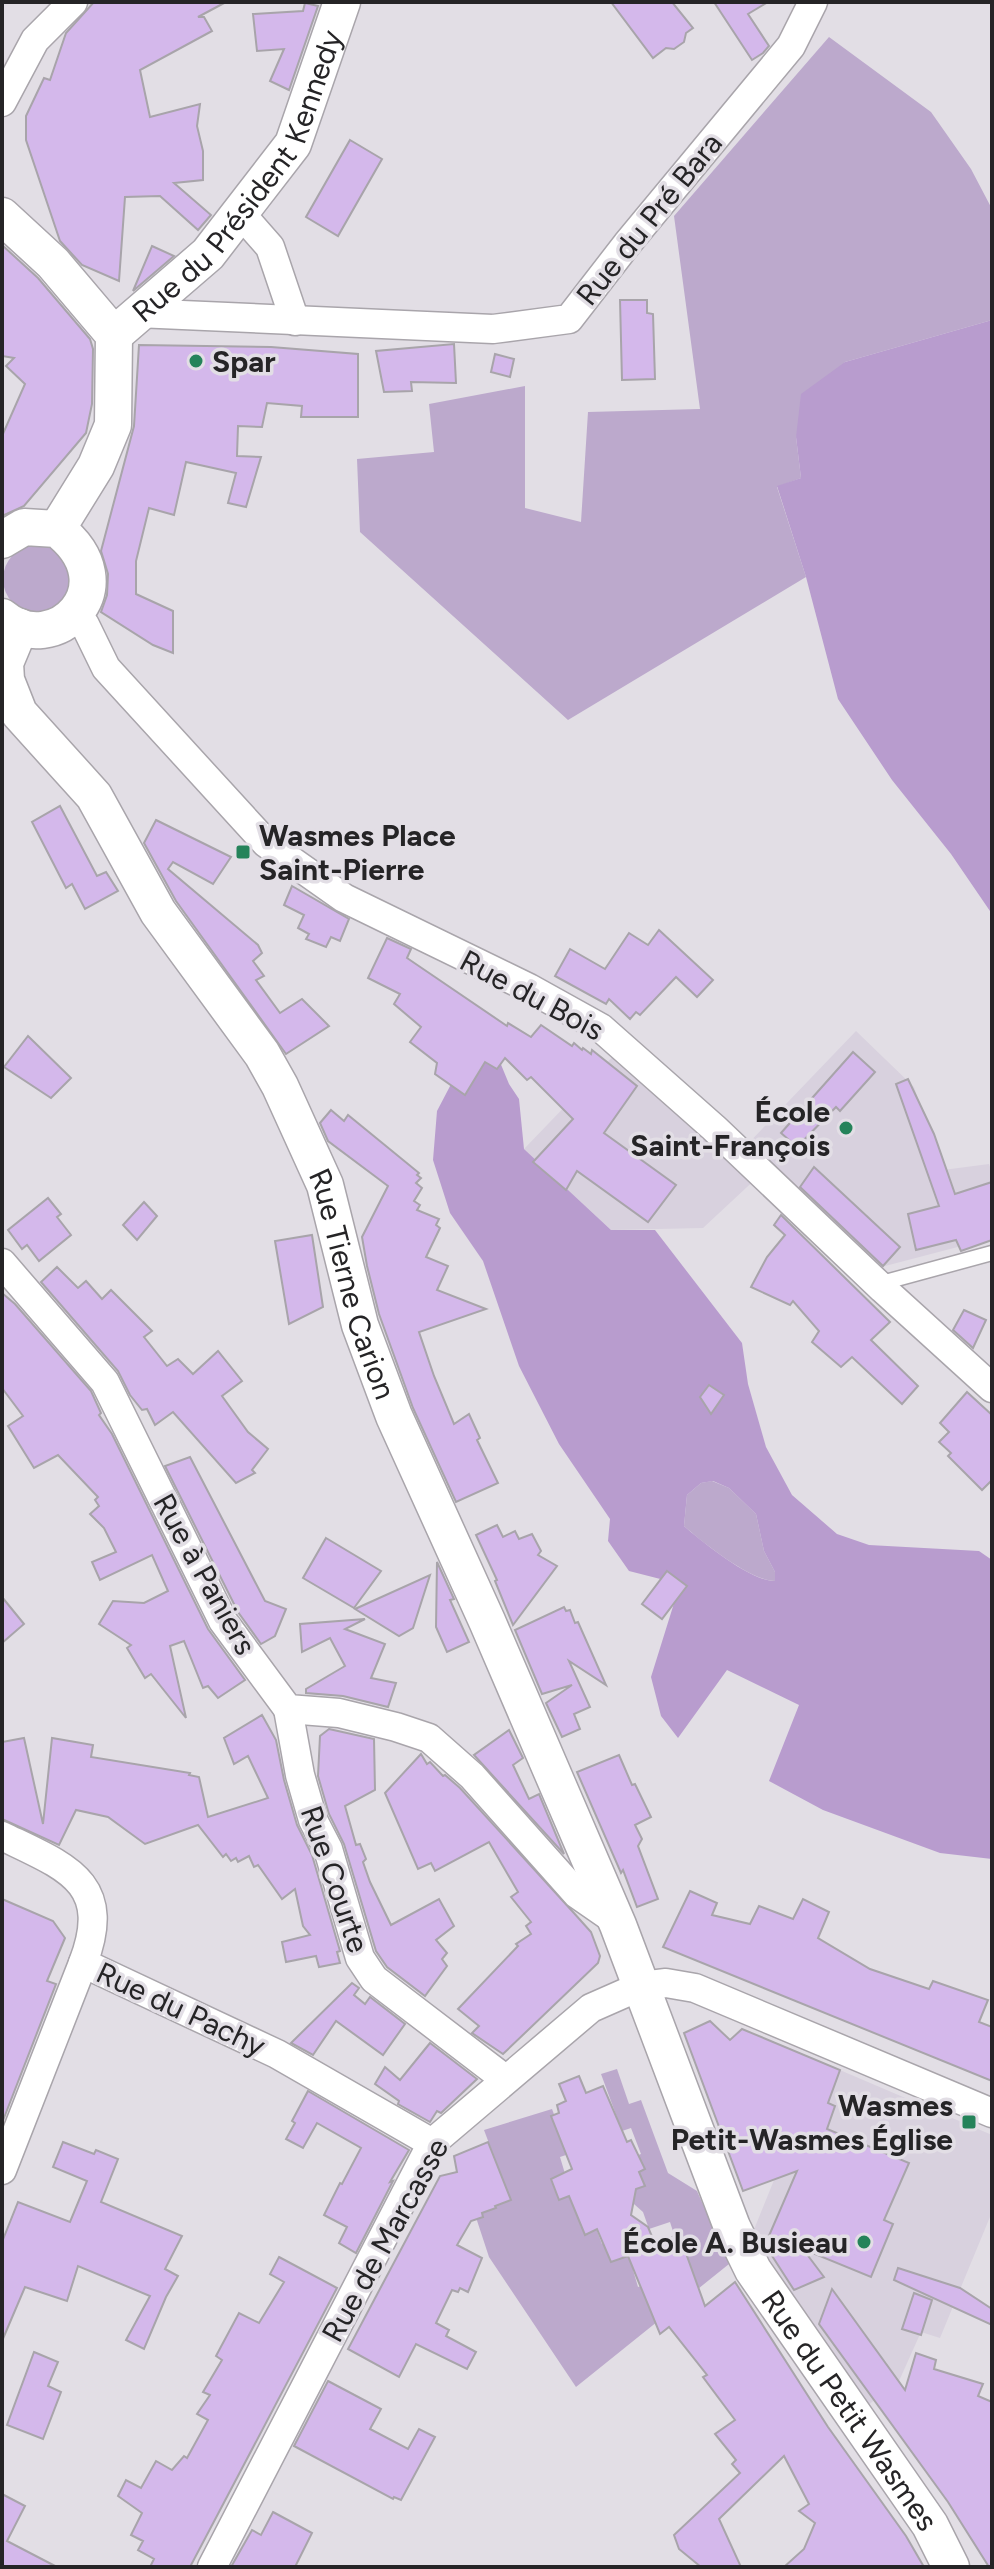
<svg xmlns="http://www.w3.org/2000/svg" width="994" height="2569" viewBox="0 0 994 2569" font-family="Figtree,sans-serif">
<rect width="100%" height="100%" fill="#e2dee5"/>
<g fill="#d8d1de">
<path d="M856 1031 914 1087 943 1170 989 1164 992 1173V1238L866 1271 761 1174 703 1228 611 1230 524 1149 623 1046 740 1152Z"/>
<path d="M814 2059 992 2135V2212L940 2338 921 2332 899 2381 854 2416 753 2270V2232L804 2106 796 2101Z"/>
</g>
<g fill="#bca9cc">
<path d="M829 37 931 112 971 169 992 209V320L845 362 796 437 801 478 777 487 806 577 568 720 360 532 357 459 434 452 429 404 525 386V508L581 522 588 412 700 409 674 216Z"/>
<circle cx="37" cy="579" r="34"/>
<path d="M712 1481 729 1488 756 1514 764 1551 775 1572 776 1581C752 1582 702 1542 684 1526L687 1495 701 1483Z"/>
<path d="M617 2069 629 2104 641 2100 668 2173 697 2191 729 2264 576 2387 489 2257 463 2178H502L484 2130 552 2109 569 2154 560 2157 581 2227 594 2223 602 2244 639 2232 650 2264 633 2270 638 2287 686 2271 670 2222 649 2229 643 2212 626 2197 622 2161 641 2154 631 2128 622 2131 601 2074Z"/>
</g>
<g fill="#b89cce" fill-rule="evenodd">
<path d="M992 320V914L951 854 892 780 838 699 806 577 777 486 801 478 796 437 801 394 845 362Z"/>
<path d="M495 1050 509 1084 519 1099 524 1149 611 1230H655L742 1343 748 1384 766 1447 792 1495 837 1534 869 1545 979 1551 992 1560V1859L940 1853 823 1810 769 1781 799 1705 727 1670 678 1738 661 1716 651 1677 680 1584 629 1571 608 1541 610 1519 559 1444 519 1366 483 1261 450 1213 433 1160 437 1111 459 1069ZM713 1481 729 1488 756 1514 764 1551 775 1572V1581C752 1582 702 1542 684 1526L687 1495 701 1483Z"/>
</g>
<g fill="#d4b8eb" stroke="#a8a4aa" stroke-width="2">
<path d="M94 2H226L198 17H204L212 31 140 70 150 117 200 104 197 126 203 151V180L174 183 211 215 198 230 160 196 125 197 119 281 82 265 60 241 26 140V116L44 78 50 80 66 33Z"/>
<path d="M611 2H672L693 28 686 33 684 42 674 49 666 48 653 58Z"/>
<path d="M714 2H768L748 14 769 46 763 53 752 60Z"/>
<path d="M305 3 318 6 289 90 270 81 284 49 257 51 253 14 303 11Z"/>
<path d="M350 140 382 159 338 236 306 217Z"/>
<path d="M2 245 38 278 90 339 93 349 92 404 86 433 24 506 2 516V436L25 384 6 366 14 358 2 356Z"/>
<path d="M152 246 174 256 133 291Z"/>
<path d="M620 300H647V313L653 314 655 379 622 380Z"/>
<path d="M454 344 456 383 411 382 412 391 384 392 376 351Z"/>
<path d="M139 345 271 347 358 354V417H301L302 406 267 403 262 427 238 426 237 456 261 457 246 507 228 503 236 473 186 462 174 515 149 508 136 561V594L173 611V653L153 645 101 612 107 595 108 574 101 551 134 426Z"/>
<path d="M495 354 514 359 510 377 491 372Z"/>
<path d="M60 806 97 876 106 872 118 891 85 909 72 884 66 888 32 822Z"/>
<path d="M156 820 231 857 213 884 173 862 168 869 258 945 262 953 253 961 264 976 256 980 280 1013 302 999 329 1026 286 1054 176 901 144 843Z"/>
<path d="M292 886 349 919 340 941 331 937 326 947 306 939 309 934 298 928 304 915 284 905Z"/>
<path d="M659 930 713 980 697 997 676 977 640 1015 636 1012 630 1019 609 999 606 1004 555 976 570 949 605 969 629 933 648 945Z"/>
<path d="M387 938 411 949 407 958 507 1026 508 1023 531 1037 541 1025 572 1046 574 1043 582 1050 583 1048 591 1054 592 1050 637 1086 604 1133 676 1185 648 1222 577 1171 566 1190 533 1162 573 1119 531 1077 527 1080 505 1058 497 1069 485 1062 465 1095 435 1074 437 1063 410 1042 421 1027 394 1004 400 994 368 978Z"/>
<path d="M28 1036 71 1078 51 1098 4 1067Z"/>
<path d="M853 1052 875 1072 840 1111 836 1107 797 1147 781 1133Z"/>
<path d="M908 1079 934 1134 955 1194 992 1182V1240L961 1251 956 1240 916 1250 908 1214 939 1206 896 1084Z"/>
<path d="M331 1110 344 1121 348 1115 419 1173 417 1175 421 1178 416 1183 422 1188 414 1201 420 1205 417 1210 439 1219 436 1225 440 1228 426 1257 448 1266 437 1290 486 1309 419 1332 434 1376 454 1424 469 1414 480 1438 477 1440 498 1483 456 1502 413 1408 379 1314 367 1266 362 1237 388 1186 328 1141 320 1123Z"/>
<path d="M814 1167 900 1247 883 1266 800 1187Z"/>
<path d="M48 1198 61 1214 57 1217 71 1235 39 1261 27 1245 22 1249 8 1230Z"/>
<path d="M144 1202 157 1216 137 1240 123 1225Z"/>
<path d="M781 1215 890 1322 871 1340 918 1386 902 1404 852 1357 841 1367 812 1342 819 1331 793 1301 790 1305 751 1287 767 1257 785 1235 774 1225Z"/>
<path d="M312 1235 323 1307 289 1324 275 1241Z"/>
<path d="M57 1267 78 1288 86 1281 102 1299 111 1290 152 1331 144 1337 167 1366 178 1359 193 1374 218 1351 242 1381 222 1396 248 1432 268 1449 252 1470 255 1473 236 1483 173 1412 155 1425 147 1409 142 1410 130 1395 118 1371 41 1282Z"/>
<path d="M2 1293 15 1304 91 1391 101 1413 99 1415 112 1434 208 1629 245 1680 218 1698 208 1686 203 1688 184 1641 170 1646 186 1718 151 1674 145 1678 127 1648 131 1645 99 1624 113 1601 144 1603 168 1591 152 1555 100 1580 92 1562 116 1552 104 1528 90 1514 99 1506 95 1500 98 1497 58 1455 34 1468 8 1426 23 1416 2 1388Z"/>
<path d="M964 1310 986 1320 973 1348 953 1330Z"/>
<path d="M709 1385 724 1395 711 1414 700 1397Z"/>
<path d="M967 1392 992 1415V1480L982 1490 948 1456 951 1453 939 1442 949 1432 940 1423Z"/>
<path d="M190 1457 265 1601 286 1609 275 1636 261 1644 238 1612 165 1466Z"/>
<path d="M497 1525 503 1537 515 1531 519 1539 532 1534 541 1551 538 1555 557 1566 513 1625 495 1581 497 1580 476 1535Z"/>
<path d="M326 1538 381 1571 354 1608 303 1578Z"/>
<path d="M437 1562 454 1599 450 1600 469 1642 447 1652 436 1627Z"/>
<path d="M667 1571 687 1586 662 1619 642 1604Z"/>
<path d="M430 1575 413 1628 399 1636 355 1609Z"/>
<path d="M2 1597 24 1624 2 1643Z"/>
<path d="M564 1607 566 1611 570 1610 575 1623 578 1622 606 1685 569 1661 590 1707 574 1714 580 1729 562 1737 546 1703 572 1685 542 1694 515 1630Z"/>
<path d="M365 1619 345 1629 385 1644 371 1678 396 1683 388 1707 343 1696 306 1693V1689L345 1666 330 1638 302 1652 300 1624Z"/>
<path d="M262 1715 276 1740 284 1780 297 1825 312 1855 340 1951 337 1952 340 1963 319 1967 316 1956 286 1962 282 1942 310 1935 303 1926 295 1889 282 1899 258 1865 254 1867 249 1856 238 1862 236 1858 231 1861 226 1854 223 1857 198 1825 145 1844 108 1817 76 1810 59 1845 2 1819V1742L24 1738 43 1824 52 1738 93 1745 91 1757 190 1773 189 1775 199 1777 208 1817 268 1798 248 1756 234 1764 224 1738Z"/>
<path d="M329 1729 374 1739 375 1790 345 1806 356 1845 360 1844 366 1859 363 1862 370 1882 391 1925 439 1899 454 1926 436 1940 447 1953 442 1959 447 1966 425 1996 387 1967 376 1951 344 1844 329 1814 318 1776 320 1736Z"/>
<path d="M509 1730 523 1758 513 1765 529 1799 539 1794 564 1854 474 1755Z"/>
<path d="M421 1754 427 1764 430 1762 443 1776 445 1775 460 1788 573 1912 591 1932 600 1956 598 1963 503 2054 472 2033 479 2026 458 2009 518 1946 516 1944 531 1934 526 1926 531 1922 511 1897 518 1892 489 1842 435 1871 431 1863 418 1869 385 1793Z"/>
<path d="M619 1755 632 1785 635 1784 651 1817 635 1825 642 1839 638 1846 658 1899 637 1907 623 1870 621 1873 577 1772Z"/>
<path d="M690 1891 717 1903 712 1915 750 1924 759 1906 793 1919 803 1899 829 1912 818 1938 870 1969 929 1989 933 1981 988 2000 979 2022 992 2027V2081L663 1947Z"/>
<path d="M2 1899 53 1921 65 1938 47 1981 56 1984 2 2123Z"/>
<path d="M352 1983 359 1988 354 1995 365 2004 370 1997 405 2024 383 2055 336 2021 313 2055 291 2043Z"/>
<path d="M710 2021 730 2040 742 2029 840 2070 828 2103 835 2106 827 2129 909 2163 884 2220 893 2224 871 2277 803 2249 824 2277 794 2290 765 2245 797 2171 743 2191 684 2033Z"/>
<path d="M430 2043 477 2079 441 2113 437 2111 430 2122 398 2104 399 2101 375 2084 385 2067 400 2080Z"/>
<path d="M579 2076 586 2093 603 2086 627 2142 631 2140 645 2169 639 2172 645 2186 636 2189 631 2215 648 2227 655 2244 679 2234 705 2306 735 2282 828 2427 906 2536 924 2567H784L804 2549 815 2523 799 2511 809 2504 784 2456 719 2519 741 2567H701L679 2549 674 2535 740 2473 732 2464 736 2460 715 2434 735 2420 703 2377 707 2375 669 2327 660 2334 628 2256 611 2262 597 2229 585 2235 569 2196 559 2200 551 2179 572 2169 551 2116 559 2113 557 2105 566 2101 559 2084Z"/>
<path d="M308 2091 409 2150 390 2182 393 2181 356 2253 339 2243 347 2227 324 2215 340 2183 342 2184 361 2148 317 2123 303 2148 286 2139 295 2123 292 2121Z"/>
<path d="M63 2142 94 2154 96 2150 118 2159 101 2202 182 2236 165 2269 178 2276 166 2297 144 2349 126 2340 150 2296 78 2266 67 2301 25 2287 2 2341V2242L18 2202 70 2222 87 2181 53 2167Z"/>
<path d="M488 2142 511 2200 495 2206 496 2208 482 2213 483 2217 471 2221 457 2245 482 2258 468 2292 460 2288 458 2292 452 2290 436 2323 449 2330 446 2336 476 2352 467 2369 416 2344 399 2377 348 2349 440 2176 457 2172 454 2156Z"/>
<path d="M279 2257 337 2288 190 2567H150L154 2559 138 2550 143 2541 131 2535 142 2513 118 2496 126 2480 141 2488 156 2461 172 2470 184 2456 187 2458 208 2420 197 2414 210 2395 203 2392 222 2360 216 2356 239 2313 259 2323 284 2282 270 2274Z"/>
<path d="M898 2268 960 2288 992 2309V2325L894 2280Z"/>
<path d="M832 2289 905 2390 916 2353 936 2360 934 2369 983 2384 978 2396 992 2402V2567H989L948 2502 819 2324Z"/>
<path d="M914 2293 932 2300 921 2335 902 2329Z"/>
<path d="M34 2352 58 2362 48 2386 61 2392 43 2439 7 2425Z"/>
<path d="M328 2381 381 2409 370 2429 408 2449 419 2429 435 2437 401 2500 394 2497 393 2499 294 2446Z"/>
<path d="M2 2494 25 2506 7 2541 57 2567H2Z"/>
<path d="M273 2512 312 2533 295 2567H231L252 2530 261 2535Z"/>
</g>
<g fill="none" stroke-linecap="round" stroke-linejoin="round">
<g stroke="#a9a5ab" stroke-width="17">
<path id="service" d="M878 1284 992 1253"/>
</g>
<g stroke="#a9a5ab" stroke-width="31">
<g id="minor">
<path d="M2 102 35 40 73 2"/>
<path d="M241 214 270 247 295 321"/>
<path d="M137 313 493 329 569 319 627 244 791 46 813 2"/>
<path d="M76 613 85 625 106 668 266 843 344 898 529 988 601 1028 714 1128 883 1289 992 1388"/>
<path d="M2 1263 105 1382 223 1621 288 1709 339 1713 396 1727 429 1738 472 1776 577 1894 616 1921"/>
<path d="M288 1709 300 1775 313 1820 328 1849 360 1958 374 1979 505 2079"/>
<path d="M2 1836C66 1867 114 1882 83 1963L277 2054 432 2143"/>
<path d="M2 2170 83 1963"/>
<path d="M212 2567 432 2143 591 2008 641 1986 666 1983 695 1988 992 2113"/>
</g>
</g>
<g stroke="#a9a5ab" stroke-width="39">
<g id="tertiary">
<path d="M2 216 53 263 114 335 113 425 96 466 57 529"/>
<path id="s1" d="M114 335 208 254 293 144 342 2"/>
<path d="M2 540 24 527 57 529C131 586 54 661 2 617"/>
<path id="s2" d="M20 627 5 663 6 680 19 713 94 796 158 912 262 1054 280 1086 325 1185 360 1325 394 1416 487 1621 618 1925 732 2227 753 2270 930 2525 951 2567"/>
</g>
</g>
<use href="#service" stroke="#fff" stroke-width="14"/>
<use href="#minor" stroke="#fff" stroke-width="28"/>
<use href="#tertiary" stroke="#fff" stroke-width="36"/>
</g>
<g fill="#25835a" stroke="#e2dee5" stroke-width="3">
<circle cx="196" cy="361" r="8"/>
<rect x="235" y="844" width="16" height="16" rx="4"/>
<circle cx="846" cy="1128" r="8"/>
<rect x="961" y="2114" width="16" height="16" rx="4"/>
<circle cx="864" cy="2242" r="8"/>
</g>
<g text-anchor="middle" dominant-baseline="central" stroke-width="7" stroke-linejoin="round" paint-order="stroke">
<g font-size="30" fill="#252426" stroke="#e2dee5">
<text stroke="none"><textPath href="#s1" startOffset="206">Rue du Président Kennedy</textPath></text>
<text transform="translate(649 219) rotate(-51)">Rue du Pré Bara</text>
<text transform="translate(532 995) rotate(28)">Rue du Bois</text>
<text stroke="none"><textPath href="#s2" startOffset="760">Rue Tierne Carion</textPath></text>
<text transform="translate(205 1574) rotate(61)">Rue à Paniers</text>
<text transform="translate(335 1879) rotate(71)">Rue Courte</text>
<text transform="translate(181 2009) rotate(25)">Rue du Pachy</text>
<text transform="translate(385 2240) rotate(-61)">Rue de Marcasse</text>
<text stroke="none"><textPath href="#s2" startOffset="1996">Rue du Petit Wasmes</textPath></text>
</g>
<g font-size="30" font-weight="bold" fill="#252426" stroke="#e2dee5" text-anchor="end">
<text x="212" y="361" text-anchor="start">Spar</text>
<text x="259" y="835" text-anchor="start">Wasmes Place<tspan x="259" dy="34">Saint-Pierre</tspan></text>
<text x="830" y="1111">École<tspan x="830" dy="34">Saint-François</tspan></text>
<text x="953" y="2105">Wasmes<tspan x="953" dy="34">Petit-Wasmes Église</tspan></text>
<text x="848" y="2242">École A. Busieau</text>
</g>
</g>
<rect width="994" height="2569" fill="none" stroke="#252426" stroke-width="8"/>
</svg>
